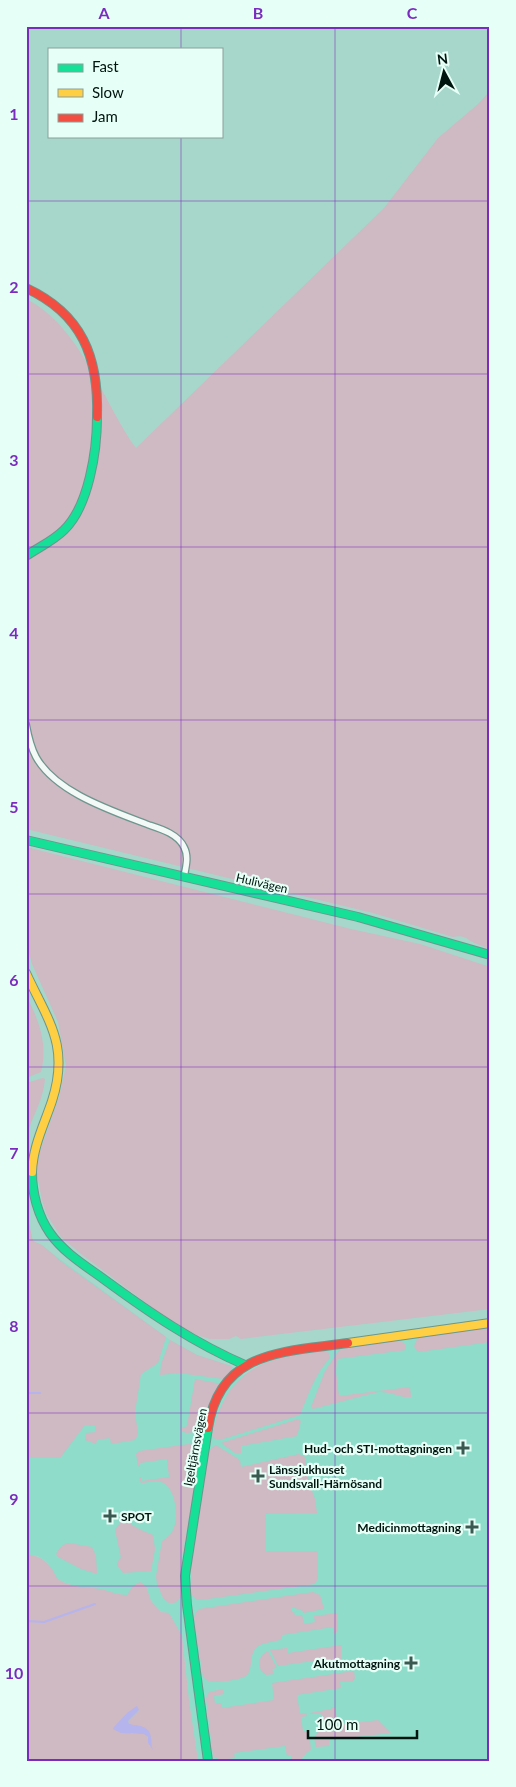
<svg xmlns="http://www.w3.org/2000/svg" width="516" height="1787" viewBox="0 0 516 1787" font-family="Lato,sans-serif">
<rect width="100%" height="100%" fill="#a6d7ca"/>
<path fill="#8edcc9" d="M38 1243 170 1340 197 1355 231 1366 243 1376 270 1360 295 1354 490 1327V1761H198L189 1701 182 1636 169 1613 162 1612 151 1601 146 1586 127 1595H119L99 1589 86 1588 68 1584 57 1579 47 1562 38 1556 26 1554V1397Z"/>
<g fill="#cfb9c3" fill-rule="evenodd">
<path d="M490 91V949C486 947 481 946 477 944 467 940 465 934 453 937L373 913 26 829V299C81 326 102 401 136 448L384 208 438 138 478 104Z"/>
<path d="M26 847 351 929 420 944 490 967V1309L256 1337 241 1339 236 1336 229 1339H210L197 1335 165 1317 81 1254 61 1237 47 1215 42 1200 37 1174 39 1154 59 1097 66 1066 58 1022 32 964 26 942Z"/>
<path d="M26 996C39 1019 48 1045 41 1072L26 1078Z"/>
<path d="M43 1078 45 1079C43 1102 32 1116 26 1137V1083Z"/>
<path d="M26 1210 33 1241 42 1245 62 1262 166 1337 158 1363 141 1374 135 1412 138 1434 135 1440 111 1444 110 1438 97 1440 96 1444 85 1440 86 1433 96 1432 95 1426 85 1425 60 1458H32L29 1456 26 1436Z"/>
<path d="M490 1327V1342L419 1352 416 1350 414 1346 417 1339 421 1337Z"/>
<path d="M170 1340 197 1355 231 1366 232 1370 223 1379 179 1373 160 1375 161 1364Z"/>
<path d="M399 1340 405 1344 406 1350 337 1359 336 1372 339 1396 410 1387 411 1397C400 1398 390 1391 378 1392L313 1409 311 1407 325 1371 340 1349Z"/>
<path d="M324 1350 328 1351 330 1358C315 1374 308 1395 300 1415L220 1440 213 1438 212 1435C214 1426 216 1417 220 1409 239 1362 280 1356 324 1350Z"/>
<path d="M195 1379 222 1384 207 1412 203 1429 196 1432 186 1433 182 1431V1428L187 1426Z"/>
<path d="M298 1419 301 1421 297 1436 241 1446V1454L235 1453 221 1443Z"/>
<path d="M189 1444 194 1445 200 1452 181 1563V1596L177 1602 173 1603H169L163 1598 157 1584 156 1576 162 1541C167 1538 172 1534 174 1527 179 1516 175 1486 161 1482 155 1480 147 1483 141 1483L139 1478 141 1477 142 1481 169 1477 167 1459 140 1463V1467L138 1466 136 1454 139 1451Z"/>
<path d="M216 1445 240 1460 241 1467 299 1454 305 1457 309 1483 315 1499 317 1513 266 1514V1551H318V1578L315 1584 201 1600H197L192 1595C188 1549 202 1496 209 1450Z"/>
<path d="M124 1517C131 1527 142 1530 153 1535L155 1549 151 1571 123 1573 117 1565 119 1559 121 1558 115 1530Z"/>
<path d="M69 1543 92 1547 96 1556 97 1574 81 1569 58 1557 56 1554C59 1548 63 1544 69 1543Z"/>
<path d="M26 1554C38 1556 45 1559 52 1569 54 1572 56 1577 58 1579 70 1588 87 1587 100 1589 110 1591 117 1595 127 1595L133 1586 140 1582 146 1586 151 1601 161 1612 169 1613 182 1636 189 1701 198 1761H26ZM139 1710 128 1721 129 1724 151 1737 150 1747 148 1738 144 1733 131 1734 121 1720 127 1713Z"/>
<path d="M313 1592 320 1595 324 1609 303 1613V1611L292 1607 291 1608 292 1612H294L295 1616 302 1615 304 1624 315 1622 314 1616 337 1613 338 1632 334 1633 333 1627 282 1635V1639C274 1643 263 1641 256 1648 249 1655 253 1666 248 1674 244 1680 221 1682 213 1682 209 1682 206 1680 203 1677L194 1618 195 1614 199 1609Z"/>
<path d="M341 1645 342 1662 334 1664V1667L326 1668 325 1665 317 1666 313 1661 278 1666 270 1650 287 1648 288 1653Z"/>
<path d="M268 1651 277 1668 272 1669 274 1674 266 1675 261 1671C258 1662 259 1655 268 1651Z"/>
<path d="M354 1671 355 1678 352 1682H340L341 1688 297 1695 300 1714 306 1713 307 1716 301 1717 303 1731H309L311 1750 307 1752 300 1761H292L291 1755 287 1756 285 1746 234 1753 235 1758 220 1760 213 1756 206 1698 209 1692 223 1689 224 1694 214 1696 215 1704 221 1703 222 1708 274 1700 272 1683Z"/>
<path d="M331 1707H335L338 1725 378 1720 391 1733 329 1740V1746L316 1747 314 1738C319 1730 335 1710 310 1714V1713L331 1709Z"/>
</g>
<path fill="#b5b4ec" d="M137 1706 139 1710 128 1721 129 1724C138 1726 150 1725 151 1738 152 1743 151 1745 153 1750L148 1743V1737L144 1734 121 1733 113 1729 114 1727 127 1713Z"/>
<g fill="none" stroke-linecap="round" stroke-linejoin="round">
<g stroke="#b5b4ec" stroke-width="2">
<path d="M26 1393H40"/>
<path d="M26 1621 44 1622 95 1604"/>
</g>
<g stroke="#6d968c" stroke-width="8">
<path id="street" d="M26 724C28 735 30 746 36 757 56 793 113 811 149 825 161 829 178 834 184 847 189 856 186 867 184 877"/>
</g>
<g stroke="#6d968c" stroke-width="10">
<g id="fast">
<path d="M26 556C39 547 53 541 64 530 89 506 97 450 97 417"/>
<path d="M26 840 358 917 490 955"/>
<path d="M32 1172C32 1193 38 1216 50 1233 64 1253 86 1266 105 1280 150 1313 194 1343 245 1365"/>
<path d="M208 1761 187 1605 185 1576 208 1428"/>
</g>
</g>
<g stroke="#6d968c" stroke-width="10">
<g id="slow">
<path d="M26 973C48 1021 70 1045 52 1101 44 1125 33 1146 32 1172"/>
<path d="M348 1343 490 1323"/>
</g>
</g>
<g stroke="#6d968c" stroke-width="10">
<g id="jam">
<path d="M26 288C82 314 99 357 97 417"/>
<path d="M208 1428C220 1349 286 1352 348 1343"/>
</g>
</g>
<use href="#street" stroke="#f2f9f7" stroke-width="5.5"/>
<use href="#fast" stroke="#16e098" stroke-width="8"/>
<use href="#slow" stroke="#ffcf43" stroke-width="8"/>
<use href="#jam" stroke="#f24e42" stroke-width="8"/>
</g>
<path fill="none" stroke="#7b2cbf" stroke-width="1" stroke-opacity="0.55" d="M181 26V49M335 26V1761M181 136V1761M26 201H490M26 374H490M26 547H490M26 720H490M26 894H490M26 1067H490M26 1240H490M26 1413H490M26 1586H490"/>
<g fill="#3a5950" stroke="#e6fff7" stroke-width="2">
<path d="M460.5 1440.5h5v5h5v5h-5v5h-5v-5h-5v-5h5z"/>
<path d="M255.5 1468.5h5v5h5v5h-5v5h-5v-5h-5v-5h5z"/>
<path d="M107.5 1508.5h5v5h5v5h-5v5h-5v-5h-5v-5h5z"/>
<path d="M469.5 1519.5h5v5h5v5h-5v5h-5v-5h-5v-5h5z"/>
<path d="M408.5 1655.5h5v5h5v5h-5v5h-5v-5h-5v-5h5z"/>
</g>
<g text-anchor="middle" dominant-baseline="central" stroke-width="4.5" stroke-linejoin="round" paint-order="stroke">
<g font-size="12" fill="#00150f" stroke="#e6fff7">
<text transform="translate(262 883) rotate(13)">Hulivägen</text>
<text transform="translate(195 1447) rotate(-79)">Igeltjärnsvägen</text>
</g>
<g font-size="12" font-weight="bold" fill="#00150f" stroke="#e6fff7" text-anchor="end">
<text x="452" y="1448">Hud- och STI-mottagningen</text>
<text x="269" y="1469" text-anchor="start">Länssjukhuset<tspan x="269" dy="14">Sundsvall-Härnösand</tspan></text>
<text x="121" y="1516" text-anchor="start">SPOT</text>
<text x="461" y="1527">Medicinmottagning</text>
<text x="400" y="1663">Akutmottagning</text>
</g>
</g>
<rect width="516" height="1787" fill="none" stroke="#e6fff7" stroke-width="55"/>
<rect x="48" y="48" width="175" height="90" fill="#e6fff7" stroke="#8aa19a"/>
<rect x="58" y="64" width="25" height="8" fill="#16e098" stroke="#8aa19a"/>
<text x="92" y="72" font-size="15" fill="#00150f">Fast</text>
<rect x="58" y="89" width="25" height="8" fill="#ffcf43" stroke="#8aa19a"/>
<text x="92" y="98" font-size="15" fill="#00150f">Slow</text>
<rect x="58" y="114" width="25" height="8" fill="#f24e42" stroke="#8aa19a"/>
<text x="92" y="122" font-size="15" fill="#00150f">Jam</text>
<g transform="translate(444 72) rotate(353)" stroke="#e6fff7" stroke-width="4" paint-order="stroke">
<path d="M0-4L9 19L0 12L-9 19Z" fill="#00150f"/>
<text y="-8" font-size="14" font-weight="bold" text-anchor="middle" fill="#00150f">N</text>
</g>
<path d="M308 1730v8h109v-8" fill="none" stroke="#00150f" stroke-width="2.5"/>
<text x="316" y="1730" font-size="15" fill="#00150f" stroke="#e6fff7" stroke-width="4" paint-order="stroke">100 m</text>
<rect x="28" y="28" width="460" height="1732" fill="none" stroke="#7b2cbf" stroke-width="2"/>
<g font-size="16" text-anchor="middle" font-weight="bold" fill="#7b2cbf">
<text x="104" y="19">A</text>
<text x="258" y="19">B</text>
<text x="412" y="19">C</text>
<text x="14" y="120">1</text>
<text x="14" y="293">2</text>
<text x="14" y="466">3</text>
<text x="14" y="639">4</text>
<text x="14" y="813">5</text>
<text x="14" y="986">6</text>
<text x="14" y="1159">7</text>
<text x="14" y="1332">8</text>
<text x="14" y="1505">9</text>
<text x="14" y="1679">10</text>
</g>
</svg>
